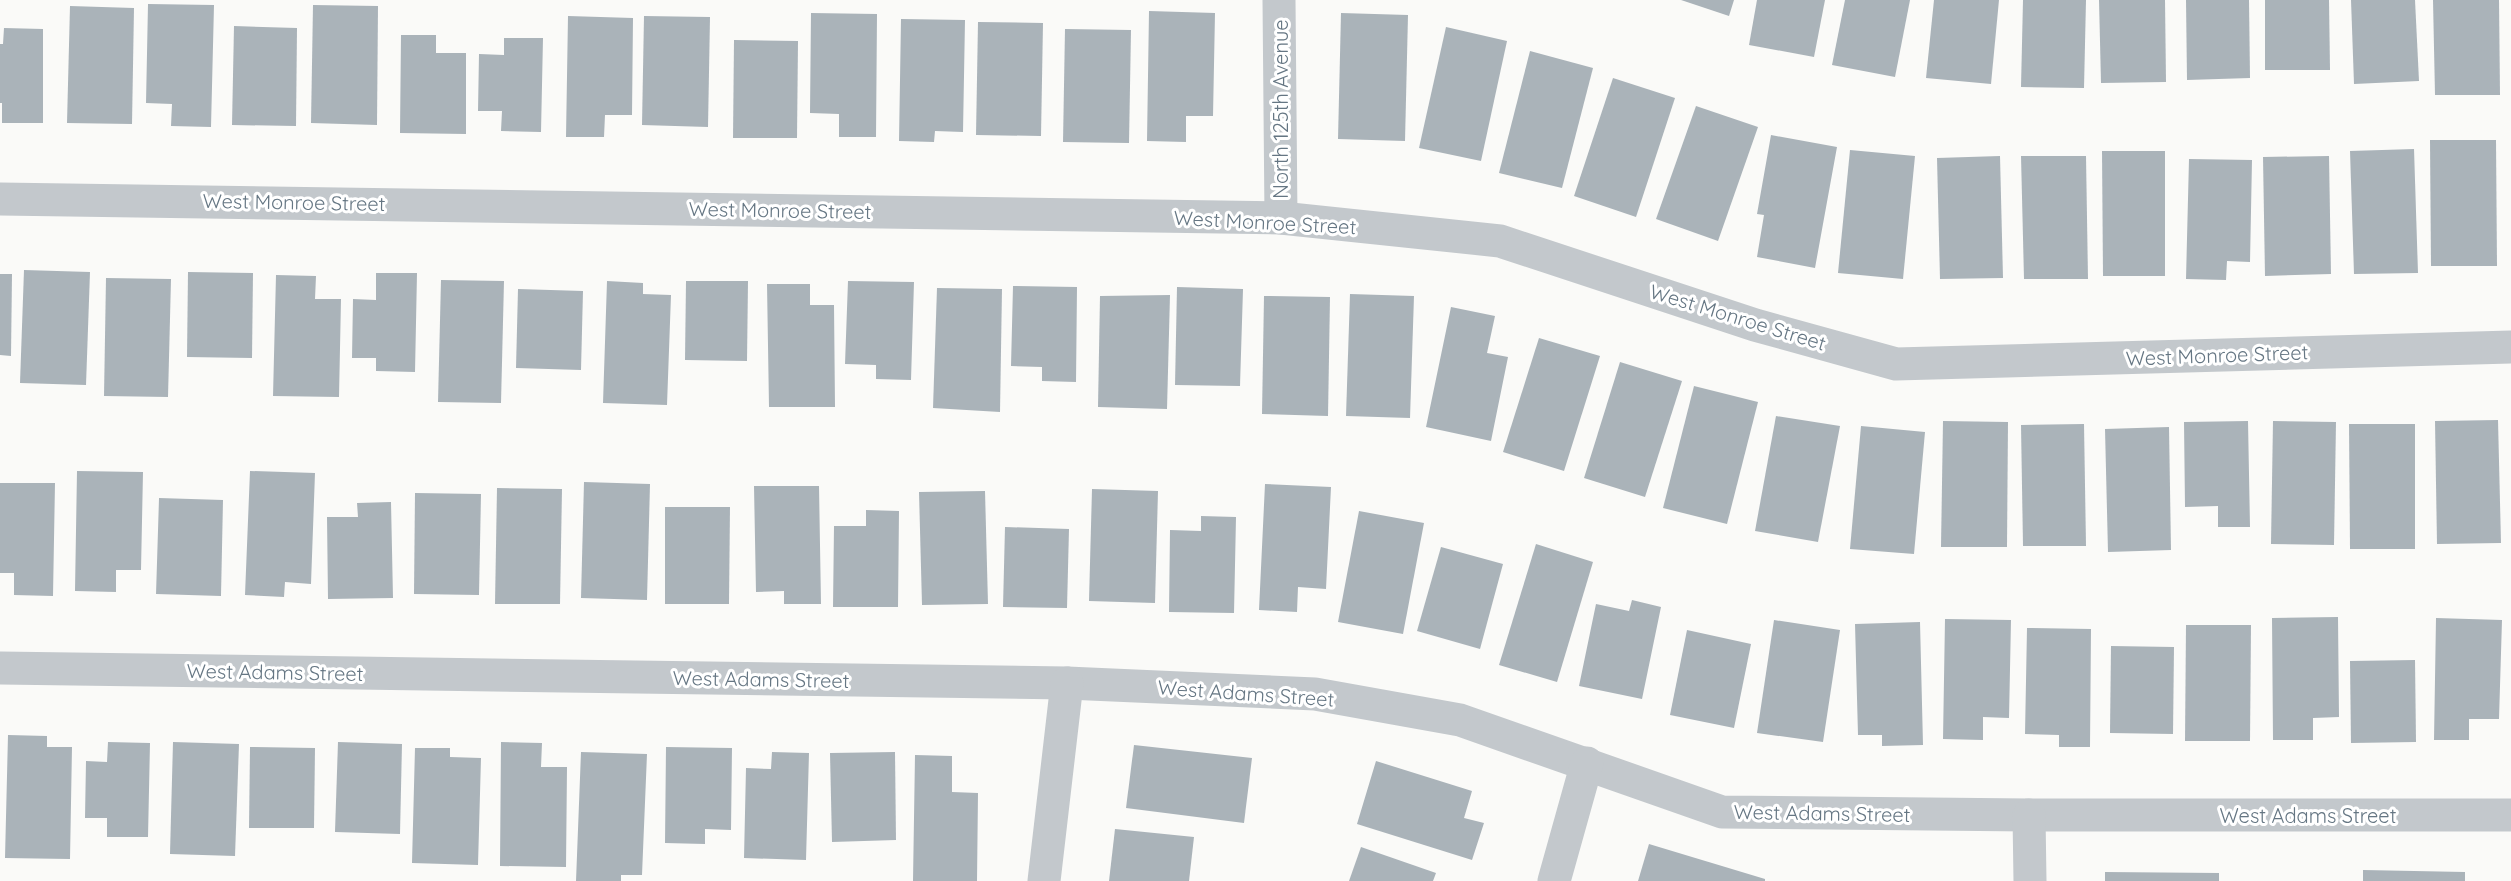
<svg xmlns="http://www.w3.org/2000/svg" width="2511" height="881" viewBox="0 0 2511 881" font-family="Quicksand,sans-serif">
<rect width="100%" height="100%" fill="#fafaf8"/>
<g fill="#aab3b9">
<path d="M1681 0H1734L1729 16Z"/>
<path d="M1757 0H1825L1814 57 1749 45Z"/>
<path d="M1845 0H1910L1895 77 1832 65Z"/>
<path d="M1934 0H1999L1991 84 1926 78Z"/>
<path d="M2023 0H2086L2084 88 2021 87Z"/>
<path d="M2099 0H2165L2166 82 2101 83Z"/>
<path d="M2186 0H2249L2250 78 2187 80Z"/>
<path d="M2265 0H2329L2330 70H2265Z"/>
<path d="M2351 0H2415L2419 81 2354 84Z"/>
<path d="M2433 0H2499L2500 95H2435Z"/>
<path d="M148 4 214 5 211 127 171 126 172 104 146 103Z"/>
<path d="M313 5 378 6 377 125 311 123Z"/>
<path d="M70 6 134 8 132 124 67 123Z"/>
<path d="M1149 11 1215 13 1213 116H1186V142L1147 141Z"/>
<path d="M811 13 877 14 876 137H839V114L810 113Z"/>
<path d="M1341 13 1408 15 1405 141 1338 139Z"/>
<path d="M568 16 633 18 632 115H605L604 137H566Z"/>
<path d="M644 16 710 17 708 127 642 125Z"/>
<path d="M901 19 965 20 963 132 935 131 934 142 899 141Z"/>
<path d="M978 22 1043 23 1041 136 976 135Z"/>
<path d="M234 26 297 28 296 126 232 125Z"/>
<path d="M1446 27 1507 41 1481 161 1419 148Z"/>
<path d="M4 28 43 29V123H2V103H0V44H3Z"/>
<path d="M1065 29 1131 30 1129 143 1063 142Z"/>
<path d="M401 35H436V53H466V134L400 133Z"/>
<path d="M504 38H543L541 132 501 131 502 111H478L479 54 504 55Z"/>
<path d="M734 40 798 41 797 138H733Z"/>
<path d="M1530 51 1593 68 1562 188 1499 173Z"/>
<path d="M1613 78 1675 98 1636 217 1574 196Z"/>
<path d="M1696 106 1758 127 1718 241 1656 219Z"/>
<path d="M1771 135 1837 147 1815 268 1757 257 1764 215 1757 214Z"/>
<path d="M2430 140H2496L2497 266H2431Z"/>
<path d="M2414 149 2418 273 2354 274 2350 151Z"/>
<path d="M1850 150 1915 156 1903 279 1838 273Z"/>
<path d="M2102 151H2165V276H2103Z"/>
<path d="M2000 156 2003 278 1940 279 1937 158Z"/>
<path d="M2021 156H2086L2088 279H2024Z"/>
<path d="M2329 156 2331 274 2265 276 2263 157Z"/>
<path d="M2189 159 2252 160 2250 262 2227 261 2226 280 2186 279Z"/>
<path d="M24 270 90 272 86 385 20 383Z"/>
<path d="M188 272 253 273 252 358 187 357Z"/>
<path d="M376 273H417L415 372 376 371V358H352L353 299 376 300Z"/>
<path d="M0 274H12L11 356 0 355Z"/>
<path d="M276 275 316 276 315 299H341L339 397 273 396Z"/>
<path d="M106 278 171 279 168 397 104 396Z"/>
<path d="M441 280 504 281 501 403 438 402Z"/>
<path d="M607 281 643 283V294L671 295 667 405 603 403Z"/>
<path d="M686 281H748L747 361 685 360Z"/>
<path d="M848 281 914 282 911 380 876 379V365L845 364Z"/>
<path d="M767 284H810V305H834L835 407H769Z"/>
<path d="M1013 286 1077 287 1076 382 1042 381V367L1011 366Z"/>
<path d="M1177 287 1243 289 1240 386 1175 385Z"/>
<path d="M937 288 1002 289 1000 412 933 408Z"/>
<path d="M518 289 583 291 581 370 516 368Z"/>
<path d="M1350 294 1414 296 1410 418 1346 416Z"/>
<path d="M1170 295 1167 409 1098 407 1100 296Z"/>
<path d="M1264 296 1330 297 1328 416 1262 414Z"/>
<path d="M1451 307 1495 316 1487 353 1508 357 1491 441 1426 427Z"/>
<path d="M1539 338 1600 356 1564 471 1503 452Z"/>
<path d="M1620 362 1682 381 1645 497 1584 478Z"/>
<path d="M1694 386 1758 402 1727 524 1663 508Z"/>
<path d="M1776 416 1840 426 1818 542 1755 531Z"/>
<path d="M2498 420 2501 543 2437 544 2435 421Z"/>
<path d="M1943 421 2008 422 2007 547H1941Z"/>
<path d="M2248 421 2250 527H2218V506L2185 507 2184 422Z"/>
<path d="M2273 421 2336 422 2334 545 2271 544Z"/>
<path d="M2084 424 2086 546H2023L2021 425Z"/>
<path d="M2349 424H2415V549H2350Z"/>
<path d="M1861 426 1925 432 1914 554 1850 549Z"/>
<path d="M2169 427 2171 550 2108 552 2105 429Z"/>
<path d="M77 471 143 472 141 570H116V592L75 591Z"/>
<path d="M250 471 315 473 311 584 285 582 284 597 245 595Z"/>
<path d="M584 482 650 484 647 600 581 598Z"/>
<path d="M0 483H55L53 596 14 595V573H0Z"/>
<path d="M1265 484 1331 487 1326 589 1298 587 1297 612 1259 610Z"/>
<path d="M754 486H819L821 604H784V591L756 592Z"/>
<path d="M497 488 562 489 560 604H495Z"/>
<path d="M1092 489 1158 491 1155 603 1089 601Z"/>
<path d="M985 491 988 604 922 605 919 492Z"/>
<path d="M415 493 481 494 479 595 414 594Z"/>
<path d="M159 498 223 500 221 596 156 594Z"/>
<path d="M391 502 393 598 328 599 327 517H358L357 503Z"/>
<path d="M665 507H730L729 604H665Z"/>
<path d="M866 510 899 511 898 607H833L834 526H866Z"/>
<path d="M1359 511 1424 523 1403 634 1338 622Z"/>
<path d="M1201 516 1236 517 1234 613 1169 612 1170 530 1201 531Z"/>
<path d="M1005 527 1069 529 1067 608 1003 607Z"/>
<path d="M1536 544 1593 562 1557 682 1499 665Z"/>
<path d="M1441 547 1503 564 1480 649 1417 631Z"/>
<path d="M1632 600 1661 607 1642 699 1579 686 1596 604 1629 611Z"/>
<path d="M2338 617 2339 717 2313 718V740H2273L2272 618Z"/>
<path d="M2436 618 2502 620 2499 719H2469V740H2434Z"/>
<path d="M1945 619 2011 620 2009 718 1983 717V740L1943 739Z"/>
<path d="M1774 620 1840 630 1823 742 1757 733Z"/>
<path d="M1920 622 1923 745 1882 746V735H1858L1855 624Z"/>
<path d="M2186 625H2251L2250 741H2185Z"/>
<path d="M2027 628 2091 629 2090 747H2059V735L2025 734Z"/>
<path d="M1687 630 1751 644 1734 728 1670 715Z"/>
<path d="M2111 646 2174 647 2173 734 2110 733Z"/>
<path d="M2415 660 2416 742 2351 743 2350 661Z"/>
<path d="M8 735 47 736V747H72L70 859 5 858Z"/>
<path d="M108 742 150 743 148 837H107V818H85L86 761 107 762Z"/>
<path d="M173 742 239 744 235 856 170 854Z"/>
<path d="M338 742 402 744 400 834 335 832Z"/>
<path d="M501 742 542 743 541 767H567L566 867 500 866Z"/>
<path d="M1134 745 1252 758 1244 823 1126 808Z"/>
<path d="M250 747 315 748 314 828H249Z"/>
<path d="M666 747 732 748 731 830 705 829V844L665 843Z"/>
<path d="M415 748H450V757L481 758 478 865 412 863Z"/>
<path d="M581 752 647 754 642 875H621V881H576Z"/>
<path d="M772 752 809 753 806 860 744 858 746 768 771 769Z"/>
<path d="M895 752 896 840 832 842 830 753Z"/>
<path d="M915 755 952 756V792L978 793 977 881H913Z"/>
<path d="M1376 761 1472 791 1464 818 1484 823 1472 860 1357 824Z"/>
<path d="M1115 829 1194 837 1189 881H1109Z"/>
<path d="M1649 844 1765 879V881H1638Z"/>
<path d="M1361 847 1436 873 1433 881H1349Z"/>
<path d="M2363 870 2465 872V881H2363Z"/>
<path d="M2105 872 2219 873V881H2105Z"/>
</g>
<g fill="none" stroke-linecap="round" stroke-linejoin="round">
<g stroke="#c3c8cc" stroke-width="33">
<path d="M1279 0 1281 218"/>
<path d="M0 199 1281 218 1500 241 1755 325 1896 364 2511 347"/>
<path d="M0 668 1067 683 1315 694 1460 720 1722 812 2029 815H2511"/>
<path d="M2029 815 2030 881"/>
<path d="M1044 881 1067 683"/>
<path d="M1554 881 1587 763"/>
</g>
</g>
<g text-anchor="middle" dominant-baseline="central" stroke-width="6" stroke-linejoin="round" paint-order="stroke">
<g font-size="20" fill="#657683" stroke="#fff">
<text transform="translate(1280 109) rotate(-90)">North 125th Avenue</text>
<text transform="translate(294 202) rotate(1)">West Monroe Street</text>
<text transform="translate(780 210) rotate(1)">West Monroe Street</text>
<text transform="translate(1265 222) rotate(3)">West Monroe Street</text>
<text transform="translate(1738 317) rotate(17)">West Monroe Street</text>
<text transform="translate(2217 355) rotate(-2)">West Monroe Street</text>
<text transform="translate(275 672) rotate(1)">West Adams Street</text>
<text transform="translate(761 679) rotate(1)">West Adams Street</text>
<text transform="translate(1246 693) rotate(4)">West Adams Street</text>
<text transform="translate(1822 813) rotate(1)">West Adams Street</text>
<text x="2308" y="815">West Adams Street</text>
</g>
</g>
</svg>
